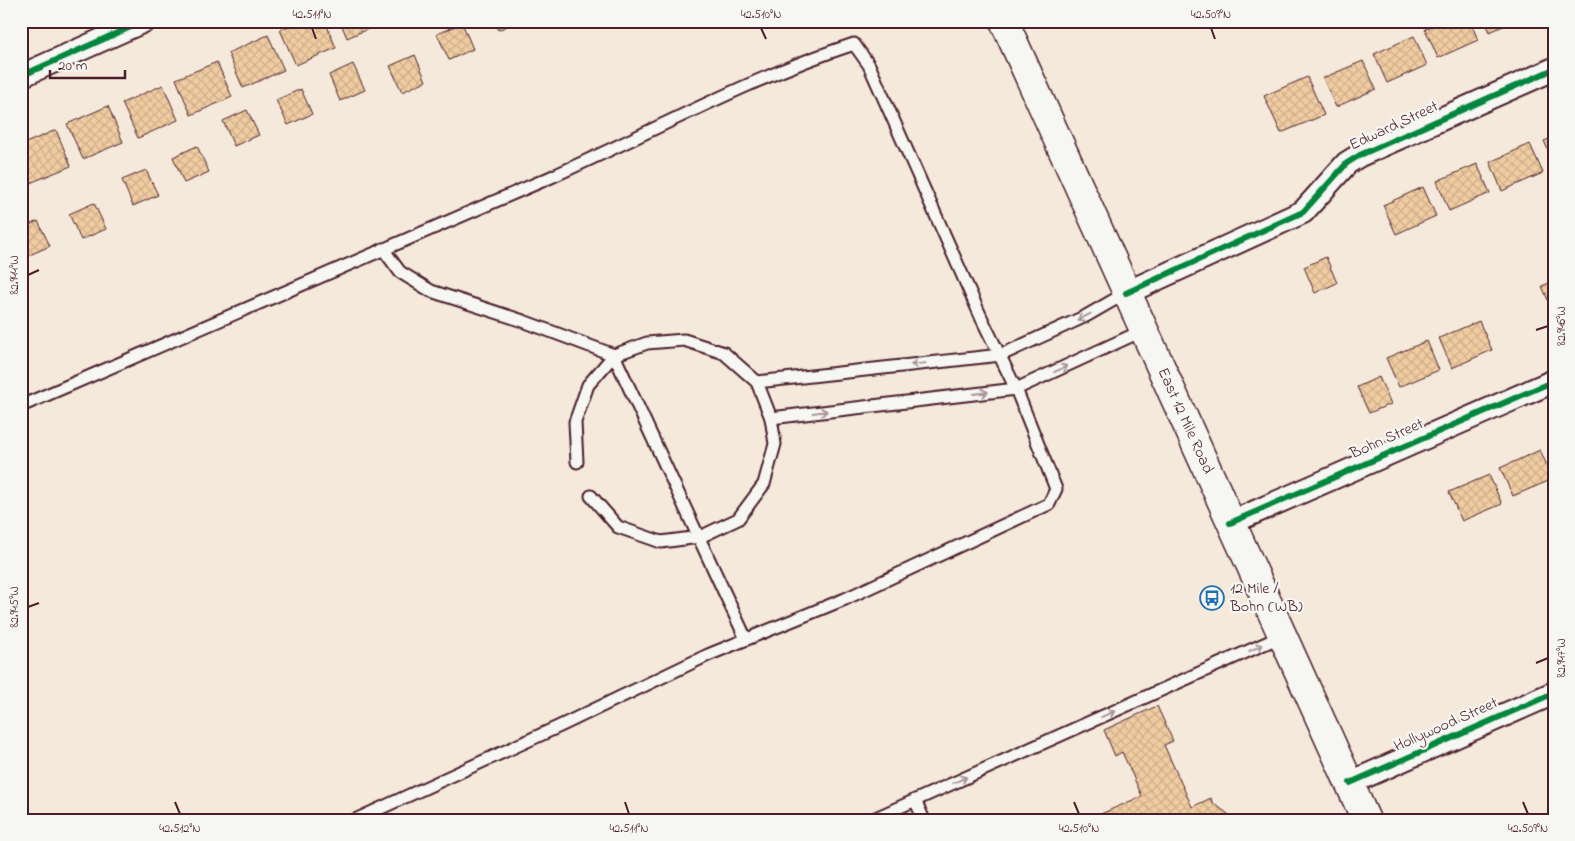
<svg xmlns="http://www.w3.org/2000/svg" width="1575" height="841" viewBox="0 0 1575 841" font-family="'Indie Flower',sans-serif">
<defs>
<pattern id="building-cross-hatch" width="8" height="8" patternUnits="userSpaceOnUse" patternTransform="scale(1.25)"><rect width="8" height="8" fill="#f0cca1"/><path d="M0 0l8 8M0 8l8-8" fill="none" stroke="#cfaf8b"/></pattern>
</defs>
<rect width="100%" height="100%" fill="#f4e9da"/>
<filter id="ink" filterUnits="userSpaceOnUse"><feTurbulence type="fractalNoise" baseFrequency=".02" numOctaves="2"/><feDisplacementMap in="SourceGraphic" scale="10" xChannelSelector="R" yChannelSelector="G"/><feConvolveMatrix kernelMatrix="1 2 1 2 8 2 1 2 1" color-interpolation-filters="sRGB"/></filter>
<g filter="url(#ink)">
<g fill="url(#building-cross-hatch)" stroke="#4a1f2b">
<path d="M300 21H325L336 48 296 65 280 30Z"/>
<path d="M340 21H386L347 38Z"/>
<path d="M494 21H519L498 30Z"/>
<path d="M1443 21H1470L1478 40 1438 58 1425 29Z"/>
<path d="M1485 21H1514L1490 32Z"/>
<path d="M462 23 473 49 449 60 437 34Z"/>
<path d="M268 35 284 70 243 88 228 53Z"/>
<path d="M1414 36 1427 65 1387 83 1374 54Z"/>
<path d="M415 55 426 81 402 92 390 66Z"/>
<path d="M1363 61 1376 89 1336 107 1323 78Z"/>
<path d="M217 62 232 97 191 115 176 79Z"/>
<path d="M353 64 365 90 340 101 329 75Z"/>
<path d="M1307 77 1324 115 1281 133 1264 96Z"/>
<path d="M163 85 178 120 138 138 122 103Z"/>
<path d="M301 89 312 114 288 125 276 100Z"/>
<path d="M108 106 123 142 83 159 67 124Z"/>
<path d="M247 110 259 135 234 146 223 121Z"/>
<path d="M56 130 71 166 30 183 21 162V145Z"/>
<path d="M1554 137V163L1544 141Z"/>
<path d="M1530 144 1543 173 1502 191 1490 162Z"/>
<path d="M197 146 209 172 184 183 173 157Z"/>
<path d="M1477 164 1490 193 1449 211 1437 181Z"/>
<path d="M146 170 158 195 133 206 122 180Z"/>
<path d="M1423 187 1436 216 1396 234 1383 205Z"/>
<path d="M94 203 106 229 81 240 69 214Z"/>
<path d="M38 221 50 246 25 257 21 248V228Z"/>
<path d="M1554 232V250L1547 235Z"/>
<path d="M1326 257 1337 283 1315 293 1304 267Z"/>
<path d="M1554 281V314L1542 286Z"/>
<path d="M1479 321 1492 350 1452 368 1439 338Z"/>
<path d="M1427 341 1439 370 1399 387 1386 358Z"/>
<path d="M1379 377 1391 404 1369 413 1357 387Z"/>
<path d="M1540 450 1553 479 1513 496 1500 468Z"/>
<path d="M1489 475 1502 504 1462 521 1449 492Z"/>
<path d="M1157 706 1173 741 1164 745 1192 807 1211 798 1212 802 1232 817V820H1087L1142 796 1122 752 1115 756 1104 730Z"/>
</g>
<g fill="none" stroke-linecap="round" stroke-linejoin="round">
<g stroke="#4a1f2b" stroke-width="15">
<g id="service">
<path d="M383 249 400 272 431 291 523 321 614 355 746 639"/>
<path d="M757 382 1001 355 1086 316 1126 293"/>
<path d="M21 406C197 329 374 255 549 178 650 133 749 78 854 44L869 65 981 317 1016 389 1056 489 1049 504 845 599 708 655 560 726 355 820"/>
<path d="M771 418 1016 389 1144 330"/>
<path d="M577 462 575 422 588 385 614 355 647 343 684 340 724 353 757 382 771 418 775 444 764 484 738 519 700 537 661 542 618 527 591 496"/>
<path d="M915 800 924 820"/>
<path d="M871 820 1282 636"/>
</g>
</g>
<g stroke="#4a1f2b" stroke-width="26">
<g id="minor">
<path d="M21 76 144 21"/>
<path d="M1126 293 1303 212 1347 163 1360 155 1554 69"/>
<path d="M1230 523 1554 381"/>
<path d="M1350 783 1554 693"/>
</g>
</g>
<g stroke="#4a1f2b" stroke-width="31">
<g id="secondary">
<path id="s1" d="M1004 21 1366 820"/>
</g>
</g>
<use href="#service" stroke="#f6f6f2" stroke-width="11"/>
<use href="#minor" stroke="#f6f6f2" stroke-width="22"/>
<use href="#secondary" stroke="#f6f6f2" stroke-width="28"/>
<g stroke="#f6f6f2" stroke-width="9">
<g id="cycleway">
<path d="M21 76 144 21"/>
<path d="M1126 293 1303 212 1347 163 1360 155 1554 69"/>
<path d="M1230 523 1554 381"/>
<path d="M1350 783 1554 693"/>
</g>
</g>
<use href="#cycleway" stroke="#00873e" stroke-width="6"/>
</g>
<defs><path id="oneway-shaft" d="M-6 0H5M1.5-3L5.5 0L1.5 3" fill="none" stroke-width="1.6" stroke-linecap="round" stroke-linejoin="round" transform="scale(1.25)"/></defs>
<g stroke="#a99598">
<use href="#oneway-shaft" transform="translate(1084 317) rotate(153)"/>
<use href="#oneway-shaft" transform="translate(918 364) rotate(174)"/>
<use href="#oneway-shaft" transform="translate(1061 369) rotate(-25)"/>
<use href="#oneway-shaft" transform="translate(981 393) rotate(-7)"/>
<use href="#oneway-shaft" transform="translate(820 412) rotate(-7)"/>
<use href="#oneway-shaft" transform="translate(1256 648) rotate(-24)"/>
<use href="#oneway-shaft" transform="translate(1108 714) rotate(-24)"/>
<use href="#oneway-shaft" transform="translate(960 780) rotate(-24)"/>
</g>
</g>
<path fill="none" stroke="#4a1f2b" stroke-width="2" d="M312 28 316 39M761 28 766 39M1211 28 1215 39M28 275 39 270M1536 330 1548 326M28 607 39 603M1536 663 1548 658M175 802 180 814M625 802 629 814M1074 802 1079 814M1523 802 1528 814"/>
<defs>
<g id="bus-ring" transform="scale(1.25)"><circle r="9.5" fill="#f6f6f2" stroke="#1f6fb2" stroke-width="1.5"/><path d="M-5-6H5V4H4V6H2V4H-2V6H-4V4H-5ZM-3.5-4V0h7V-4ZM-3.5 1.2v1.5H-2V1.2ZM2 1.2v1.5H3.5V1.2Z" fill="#1f6fb2"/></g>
</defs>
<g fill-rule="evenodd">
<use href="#bus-ring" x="1212" y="598"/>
</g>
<g text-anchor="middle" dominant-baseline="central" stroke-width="4.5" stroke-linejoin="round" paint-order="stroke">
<g font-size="16" fill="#4a1f2b" stroke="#f6f6f2">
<text transform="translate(1394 126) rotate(-25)">Edward Street</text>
<text stroke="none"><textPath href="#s1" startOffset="439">East 12 Mile Road</textPath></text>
<text transform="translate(1387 439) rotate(-24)">Bohn Street</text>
<text transform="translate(1446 725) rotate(-24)">Hollywood Street</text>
</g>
<g font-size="16" fill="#4a1f2b" stroke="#f6f6f2" text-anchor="start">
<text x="1230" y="589">12 Mile /<tspan x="1230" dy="18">Bohn (WB)</tspan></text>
</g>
</g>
<rect width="1575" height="841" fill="none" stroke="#f6f6f2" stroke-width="55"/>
<path d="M50 70v8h75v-8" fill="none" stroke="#4a1f2b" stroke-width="2.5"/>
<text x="58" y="70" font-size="15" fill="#4a1f2b" stroke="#f6f6f2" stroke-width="4" paint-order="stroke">20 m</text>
<rect x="28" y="28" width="1520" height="786" fill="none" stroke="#4a1f2b" stroke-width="2"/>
<g font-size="12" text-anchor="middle" fill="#4a1f2b">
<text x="312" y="18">42.511°N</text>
<text x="761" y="18">42.510°N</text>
<text x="1211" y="18">42.509°N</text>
<text transform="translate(14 275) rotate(-90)" y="4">82.944°W</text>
<text transform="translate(1561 326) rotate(-90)" y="4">82.946°W</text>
<text transform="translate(14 607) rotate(-90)" y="4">82.945°W</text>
<text transform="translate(1561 658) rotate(-90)" y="4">82.947°W</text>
<text x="180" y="832">42.512°N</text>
<text x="629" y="832">42.511°N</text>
<text x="1079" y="832">42.510°N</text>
<text x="1528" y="832">42.509°N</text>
</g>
</svg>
